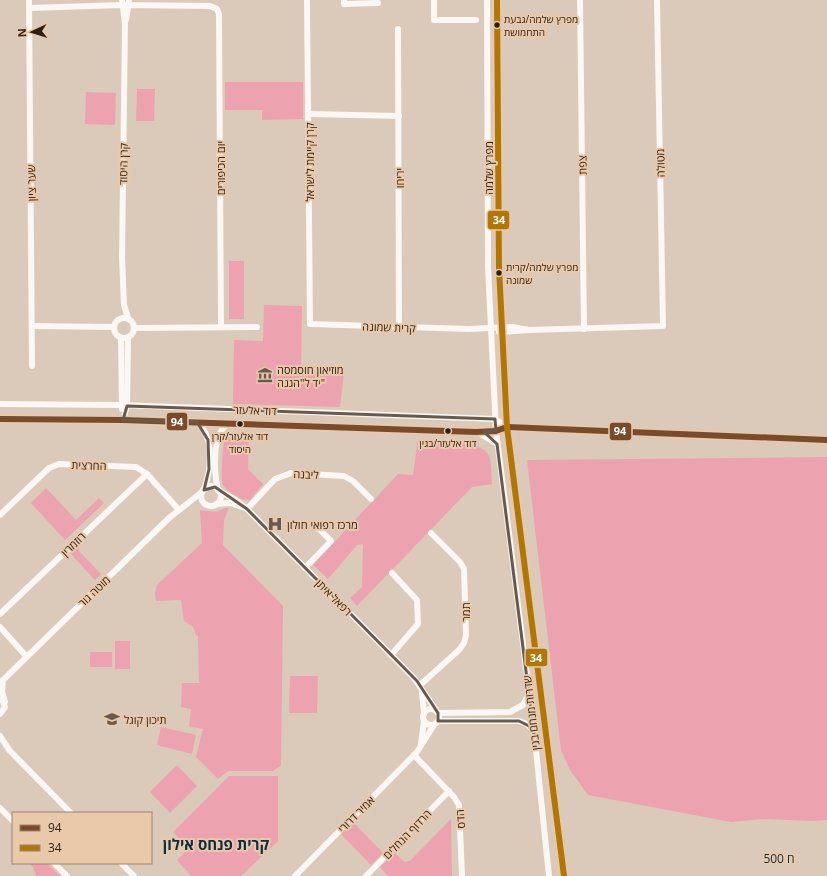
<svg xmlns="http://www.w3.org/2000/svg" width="827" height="876" viewBox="0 0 827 876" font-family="'Open Sans','Noto Sans Hebrew',sans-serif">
<rect width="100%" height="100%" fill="#dbc9b9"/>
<g fill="#eca3af">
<path d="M225 82H303V119L262 120V110H225Z"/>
<path d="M137 89H155L154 121H136Z"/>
<path d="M86 92 116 93 115 125 85 124Z"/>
<rect x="229" y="261" width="15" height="58"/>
<path d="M264 305 302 306 301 372 344 373 340 407 233 404 234 340 263 341Z"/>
<path d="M231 432H249L248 469 263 484 250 500C242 501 227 492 223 485 220 479 223 441 226 435 228 432 228 433 231 432Z"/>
<path d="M418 439C434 441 482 439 489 456 492 464 491 475 492 484L472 487 357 606 350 598 362 587 363 544 357 545 328 579 313 565 398 474 413 475Z"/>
<path d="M827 457V820L814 821 764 819 731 822 588 795 570 770 561 750 527 460Z"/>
<path d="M46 488 76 520 99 498 104 503 65 540 31 503Z"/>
<path d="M225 508H229L224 520 223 545 283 606 281 765 273 771H228L218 779 196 757 203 729 189 726 191 709 181 707 182 683H199L198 636 196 635 193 627 184 621 181 600 156 601 155 592 157 585 202 543 200 510 216 512Z"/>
<path d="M79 546V551L101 574 95 580 71 554Z"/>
<rect x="115" y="641" width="15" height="28"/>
<rect x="90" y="652" width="22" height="15"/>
<path d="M290 676H318L317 713H289Z"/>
<path d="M161 727 196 735 192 754 157 745Z"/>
<path d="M177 765 197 786 170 813 150 792Z"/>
<path d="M229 776H278V841L241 876H191L177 860 189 848 173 832Z"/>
<path d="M451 819 452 876H388L380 867 395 853 404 862 410 861Z"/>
<path d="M354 823 383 853 371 865 341 834Z"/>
<path d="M29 863H47L60 876H36L33 867Z"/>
</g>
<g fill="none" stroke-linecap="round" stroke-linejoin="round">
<g stroke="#faf7f4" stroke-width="6">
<path d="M29 0 32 366"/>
<path d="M122 0 125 24 122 258 124 305 128 318"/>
<path d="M307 0 310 324 469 329 512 327 529 330"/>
<path d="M344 0V4L378 3"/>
<path d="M434 0V20H476"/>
<path d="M487 0 488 267 496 431 534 731 549 876"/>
<path d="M497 0 499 268 507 427 564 876"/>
<path d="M580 0 584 329"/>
<path d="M29 8 122 5 210 6 217 9 219 14 221 327"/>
<path d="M126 20 129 0"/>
<path d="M398 29 399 327"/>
<path d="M309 114 399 116"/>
<circle cx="124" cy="328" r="10"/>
<path d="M32 326 114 327"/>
<path d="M135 328 257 327"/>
<path d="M499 332 529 330 663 326 657 0"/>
<path d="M121 338 122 409"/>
<path d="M0 404 121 405 495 419 507 427"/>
<path d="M0 419 123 420 476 432 496 431 507 427 827 440"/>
<path d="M123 420 127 406 128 339"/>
<path d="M197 422C215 437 211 470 204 490"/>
<path d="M479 433 497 444"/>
<circle cx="211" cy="496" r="10"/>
<path d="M218 490C214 473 211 431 230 423"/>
<path d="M219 491 234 499 247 509 414 678 436 710"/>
<path d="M216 504 230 503 242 507"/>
<path d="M247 509 275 479 291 473 344 476 353 481 371 499"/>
<path d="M0 515 49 468 59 464 136 467 147 474 179 510"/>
<path d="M305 568 331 541 318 528"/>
<path d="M0 614 147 474"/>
<path d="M0 627 26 656"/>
<path d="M391 655 418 624 417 600 392 573"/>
<path d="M3 680 2 691 5 702"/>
<path d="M0 683 169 518 202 492"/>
<path d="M420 685 459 650 464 643 466 635 464 569 460 562 431 533"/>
<path d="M422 693 424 713"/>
<circle cx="431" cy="717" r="8"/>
<path d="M438 713 510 712 523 705 528 695"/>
<path d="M0 714 5 707 2 699"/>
<path d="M438 721H519L527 724 533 731"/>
<path d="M0 736 10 751 71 813"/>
<path d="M421 744 424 721"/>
<path d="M414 755 454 797 459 805 462 876"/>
<path d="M0 808 13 821"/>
<path d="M54 863 67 876"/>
<path d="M121 863 134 876"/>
<path d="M295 876 417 752 434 725"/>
<path d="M366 876 449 791"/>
</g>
<g stroke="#eac8aa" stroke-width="9">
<path id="bus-1" d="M0 419 123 420 476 432 496 431 507 427 827 440"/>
</g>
<g stroke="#eac8aa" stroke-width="9">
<path id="bus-2" d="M497 0 499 268 507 427 564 876"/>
</g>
<use href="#bus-1" stroke="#7a4b2a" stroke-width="6"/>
<use href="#bus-2" stroke="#b07707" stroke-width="6"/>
</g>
<path fill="none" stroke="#695a4e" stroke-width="3" stroke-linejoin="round" d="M127 406 495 419 496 431 484 432 497 444 534 734 529 726 519 721H438V713L417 681 247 509 215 487 204 490 209 469 208 440 197 422 123 420Z"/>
<defs>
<g id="museum-bare" transform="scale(1.2)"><path d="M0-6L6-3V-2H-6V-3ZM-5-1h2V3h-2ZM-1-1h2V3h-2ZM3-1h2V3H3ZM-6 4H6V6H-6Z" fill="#695a4e" stroke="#eac8aa" stroke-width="2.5" paint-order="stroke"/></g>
<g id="hospital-bare" transform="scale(1.2)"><path d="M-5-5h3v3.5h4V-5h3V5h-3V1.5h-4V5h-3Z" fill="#695a4e" stroke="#eac8aa" stroke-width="2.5" paint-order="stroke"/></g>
<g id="school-bare" transform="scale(1.2)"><path d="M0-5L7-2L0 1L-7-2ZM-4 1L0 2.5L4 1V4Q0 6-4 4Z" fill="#695a4e" stroke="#eac8aa" stroke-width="2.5" paint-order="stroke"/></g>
</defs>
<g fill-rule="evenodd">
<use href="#museum-bare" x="265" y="375"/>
<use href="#hospital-bare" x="275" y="524"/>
<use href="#school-bare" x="112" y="719"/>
</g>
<g fill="#2c1f14" stroke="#eac8aa" stroke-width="1.5">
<circle cx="497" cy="25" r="3.5"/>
<circle cx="499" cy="273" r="3.5"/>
<circle cx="240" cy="424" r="3.5"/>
<circle cx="448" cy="431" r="3.5"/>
</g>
<g text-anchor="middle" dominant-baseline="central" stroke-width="4" stroke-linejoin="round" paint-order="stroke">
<g font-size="10" fill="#2c1f14" stroke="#eac8aa" text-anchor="start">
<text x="504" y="19">מפרץ שלמה/גבעת<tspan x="504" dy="13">התחמושת</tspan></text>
<text x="506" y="267">מפרץ שלמה/קרית<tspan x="506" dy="13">שמונה</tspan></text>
<text x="240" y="436" text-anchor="middle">דוד אלעזר/קרן<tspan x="240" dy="13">היסוד</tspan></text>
<text x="448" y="443" text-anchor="middle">דוד אלעזר/בגין</text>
</g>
<g font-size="11" fill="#2c1f14" stroke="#eac8aa">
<text transform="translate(309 162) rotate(-90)">קרן קיימת לישראל</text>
<text transform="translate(660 163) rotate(-91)">מטולה</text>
<text transform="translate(123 164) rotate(-89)">קרן היסוד</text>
<text transform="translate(582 165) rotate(-91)">צפת</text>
<text transform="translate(220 168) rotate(-90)">יום הכיפורים</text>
<text transform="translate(488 168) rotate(-90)">מפרץ שלמה</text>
<text transform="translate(399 178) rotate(-90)">יריחו</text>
<text transform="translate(31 183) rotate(-91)">שער ציון</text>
<text transform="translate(389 327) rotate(2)">קרית שמונה</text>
<text transform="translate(255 410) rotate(2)">דוד אלעזר</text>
<text transform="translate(89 465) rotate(2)">החרצית</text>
<text transform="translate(306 474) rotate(2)">ליבנה</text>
<text transform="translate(73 544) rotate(-44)">רוזמרין</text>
<text transform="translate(94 591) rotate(-44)">מוטה גור</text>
<text transform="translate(334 597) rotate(45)">רפאל איתן</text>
<text transform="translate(465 612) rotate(-90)">תמר</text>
<text transform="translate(531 713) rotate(-97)">שדרות מנחם בגין</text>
<text transform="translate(356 814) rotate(-45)">אמיר דרורי</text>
<text transform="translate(460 819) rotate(-94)">הדס</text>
<text transform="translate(407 834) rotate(-46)">הרדוף הנחלים</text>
</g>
<g font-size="11" fill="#2c1f14" stroke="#eac8aa" text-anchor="start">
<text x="277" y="369">מוזיאון חוסמסה<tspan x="277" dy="13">יד ל"הגנה"</tspan></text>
<text x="287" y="524">מרכז רפואי חולון</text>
<text x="124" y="719">תיכון קוגל</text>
</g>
<g font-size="12" fill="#092e46" stroke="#eac8aa">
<text x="779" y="858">ח 500</text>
</g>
<g font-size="15" font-weight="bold" fill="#092e46" stroke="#eac8aa">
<text x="216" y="844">קרית פנחס אילון</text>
</g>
</g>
<g stroke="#eac8aa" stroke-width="1.5">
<rect x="487" y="210" width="23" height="20" rx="4" fill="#b07707"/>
<rect x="166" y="412" width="22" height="19" rx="4" fill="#7a4b2a"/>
<rect x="609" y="422" width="23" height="19" rx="4" fill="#7a4b2a"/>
<rect x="525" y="648" width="23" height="19" rx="4" fill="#b07707"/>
</g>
<g font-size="11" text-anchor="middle" font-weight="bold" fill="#fff">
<text x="499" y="224">34</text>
<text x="177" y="426">94</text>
<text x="620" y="435">94</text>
<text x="536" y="662">34</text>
</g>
<rect x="12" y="812" width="140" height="52" fill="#eac8aa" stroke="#9e846e"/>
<rect x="20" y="825" width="20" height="6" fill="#7a4b2a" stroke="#9e846e"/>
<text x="48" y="832" font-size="12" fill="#2c1f14">94</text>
<rect x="20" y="845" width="20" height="6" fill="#b07707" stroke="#9e846e"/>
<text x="48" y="852" font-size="12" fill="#2c1f14">34</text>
<g transform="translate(32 32) rotate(266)" stroke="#eac8aa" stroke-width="3" paint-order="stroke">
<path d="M0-3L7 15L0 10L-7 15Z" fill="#2c1f14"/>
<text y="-6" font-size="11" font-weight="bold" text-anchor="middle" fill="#2c1f14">N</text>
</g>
</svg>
